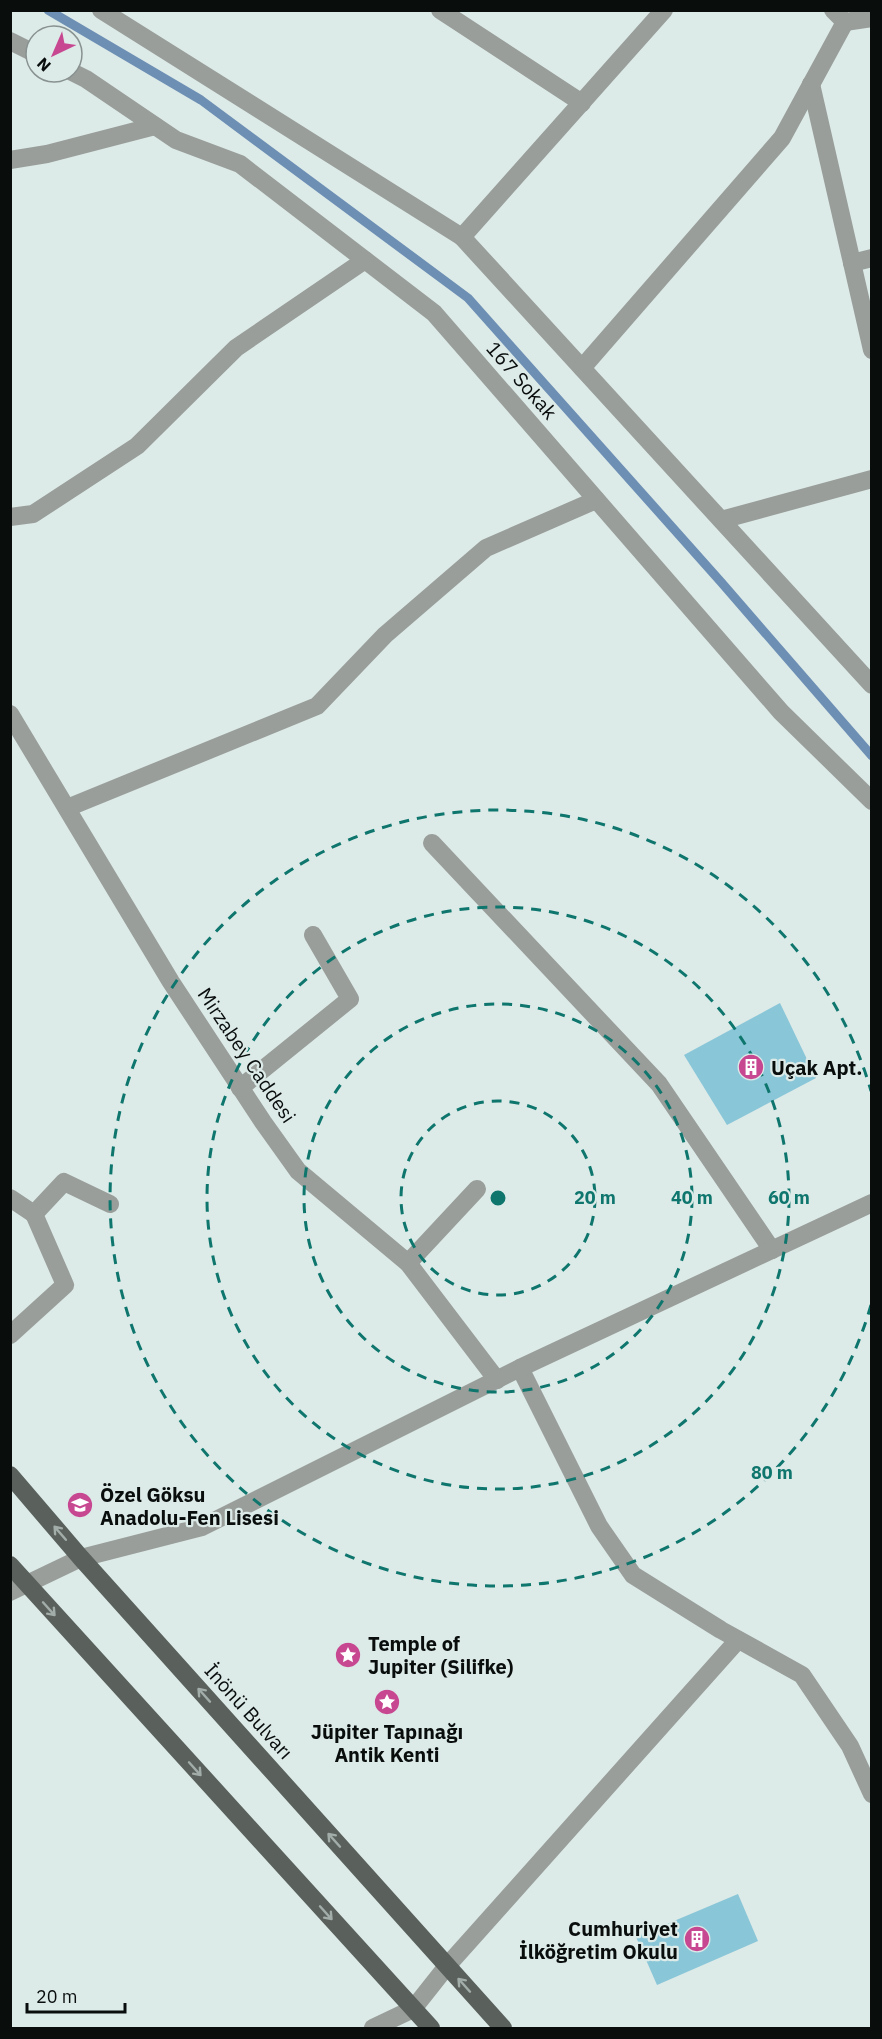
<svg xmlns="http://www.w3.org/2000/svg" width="882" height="2039" viewBox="0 0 882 2039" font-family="'IBM Plex Sans',sans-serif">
<rect width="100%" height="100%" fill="#dceae8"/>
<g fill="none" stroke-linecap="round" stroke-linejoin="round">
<path stroke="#6d8fb4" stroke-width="9" d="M48 10 201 100 468 298 721 582 872 756"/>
</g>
<g fill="#89c6d8">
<path d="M780 1003 816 1078 727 1125 684 1055Z"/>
<path d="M738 1894 758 1941 657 1985 636 1937Z"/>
</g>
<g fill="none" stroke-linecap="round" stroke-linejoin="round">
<g stroke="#999e9a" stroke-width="18">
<path d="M101 10 462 237 872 685"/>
<path d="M440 10 582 103"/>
<path d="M833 10 845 22 872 18"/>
<path d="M10 41 36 54"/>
<path d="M72 72 86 79 176 140 240 164 434 313 781 712 872 801"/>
<path d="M811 84 872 350"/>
<path d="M10 160 47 154 155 126"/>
<path d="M462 237 664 10"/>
<path d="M852 263 872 258"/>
<path d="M582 368 782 138 845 22"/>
<path d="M10 517 33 514 137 446 236 348 365 260"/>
<path d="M721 520 872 479"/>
<path d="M10 714 171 982 263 1122 298 1171 408 1263 497 1380"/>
<path d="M67 808 317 706 385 635 486 548 596 500"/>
<path d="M432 843 659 1084 772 1250"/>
<path d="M240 1088 350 999 313 935"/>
<path d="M10 1198 34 1214 64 1182 110 1204"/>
<path d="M408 1263 477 1189"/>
<path d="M10 1335 65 1285 34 1214"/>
<path d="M520 1368 599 1526 633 1575 721 1630 802 1675 850 1746 872 1794"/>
<path d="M10 1592 81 1558 202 1527 520 1368 872 1203"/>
<path d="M373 2028 413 2009 447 1966 738 1640"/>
</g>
<g stroke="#5a615c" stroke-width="18">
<path d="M10 1475 81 1558 503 2028"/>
<path d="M10 1565 431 2028"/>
</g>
</g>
<defs><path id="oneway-shaft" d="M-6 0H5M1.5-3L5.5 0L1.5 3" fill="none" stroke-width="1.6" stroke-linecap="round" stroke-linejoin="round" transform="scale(1.5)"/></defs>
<g stroke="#a2aca9">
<use href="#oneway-shaft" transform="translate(60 1533) rotate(-131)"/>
<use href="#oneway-shaft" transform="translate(49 1609) rotate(48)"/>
<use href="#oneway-shaft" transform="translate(204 1695) rotate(-132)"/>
<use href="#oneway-shaft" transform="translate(195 1769) rotate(48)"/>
<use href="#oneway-shaft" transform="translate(334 1840) rotate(-132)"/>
<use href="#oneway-shaft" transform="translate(326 1913) rotate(48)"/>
<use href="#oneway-shaft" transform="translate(464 1985) rotate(-132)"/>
</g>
<g fill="none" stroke="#0f766e" stroke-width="3" stroke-dasharray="10 8">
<circle cx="498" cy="1198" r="97"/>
<circle cx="498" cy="1198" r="194"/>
<circle cx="498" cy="1198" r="291"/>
<path d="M871 1305A388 388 0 1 1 871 1091"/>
</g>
<defs>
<g id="building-disc" transform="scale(1.35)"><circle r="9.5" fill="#c74791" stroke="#dceae8"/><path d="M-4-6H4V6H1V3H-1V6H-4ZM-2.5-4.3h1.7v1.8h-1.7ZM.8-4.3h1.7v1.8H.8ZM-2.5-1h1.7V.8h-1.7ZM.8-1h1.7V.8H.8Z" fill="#fff"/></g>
<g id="school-disc" transform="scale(1.35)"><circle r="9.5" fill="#c74791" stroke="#dceae8"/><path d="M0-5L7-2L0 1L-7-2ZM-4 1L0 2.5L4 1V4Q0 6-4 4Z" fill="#fff"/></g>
<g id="sight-disc" transform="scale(1.35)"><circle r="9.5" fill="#c74791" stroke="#dceae8"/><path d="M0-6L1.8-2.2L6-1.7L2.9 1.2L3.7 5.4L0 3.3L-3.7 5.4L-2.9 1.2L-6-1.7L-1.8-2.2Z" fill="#fff"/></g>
</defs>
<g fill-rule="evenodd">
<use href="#building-disc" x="751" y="1067"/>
<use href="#school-disc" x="80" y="1505"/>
<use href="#sight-disc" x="348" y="1655"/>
<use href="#sight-disc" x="387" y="1702"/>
<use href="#building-disc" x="697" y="1939"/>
</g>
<g text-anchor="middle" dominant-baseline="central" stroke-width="4.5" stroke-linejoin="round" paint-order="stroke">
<g font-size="20" fill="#090e0d" stroke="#dceae8">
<text transform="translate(522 380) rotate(49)">167 Sokak</text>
<text transform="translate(247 1055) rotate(56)">Mirzabey Caddesi</text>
<text transform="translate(249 1711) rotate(48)">İnönü Bulvarı</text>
</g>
<g font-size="20" font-weight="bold" fill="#090e0d" stroke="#dceae8" text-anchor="start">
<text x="771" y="1067">Uçak Apt.</text>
<text x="100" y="1494">Özel Göksu<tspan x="100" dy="23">Anadolu-Fen Lisesi</tspan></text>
<text x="368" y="1643">Temple of<tspan x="368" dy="23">Jupiter (Silifke)</tspan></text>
<text x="387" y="1731" text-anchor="middle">Jüpiter Tapınağı<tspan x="387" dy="23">Antik Kenti</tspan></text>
<text x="678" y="1928" text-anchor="end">Cumhuriyet<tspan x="678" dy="23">İlköğretim Okulu</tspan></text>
</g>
</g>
<circle cx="498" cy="1198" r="9" fill="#0f766e" stroke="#dceae8" stroke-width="3"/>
<g font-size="18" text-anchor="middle" font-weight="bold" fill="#0f766e" stroke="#dceae8" stroke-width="4.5" stroke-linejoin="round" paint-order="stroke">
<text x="595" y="1204">20 m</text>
<text x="692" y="1204">40 m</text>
<text x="789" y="1204">60 m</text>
<text x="772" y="1479">80 m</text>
</g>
<rect width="882" height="2039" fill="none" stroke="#090e0d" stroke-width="24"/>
<g transform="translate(54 54) rotate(224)"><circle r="28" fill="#dceae8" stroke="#889290" stroke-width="1.5"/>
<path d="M0-4.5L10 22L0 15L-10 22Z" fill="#c74791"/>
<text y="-9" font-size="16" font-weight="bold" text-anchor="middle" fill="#090e0d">N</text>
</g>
<path d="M27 2003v9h98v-9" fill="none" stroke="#090e0d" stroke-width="3"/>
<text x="36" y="2003" font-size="18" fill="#090e0d" stroke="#dceae8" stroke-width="4.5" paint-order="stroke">20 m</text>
</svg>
